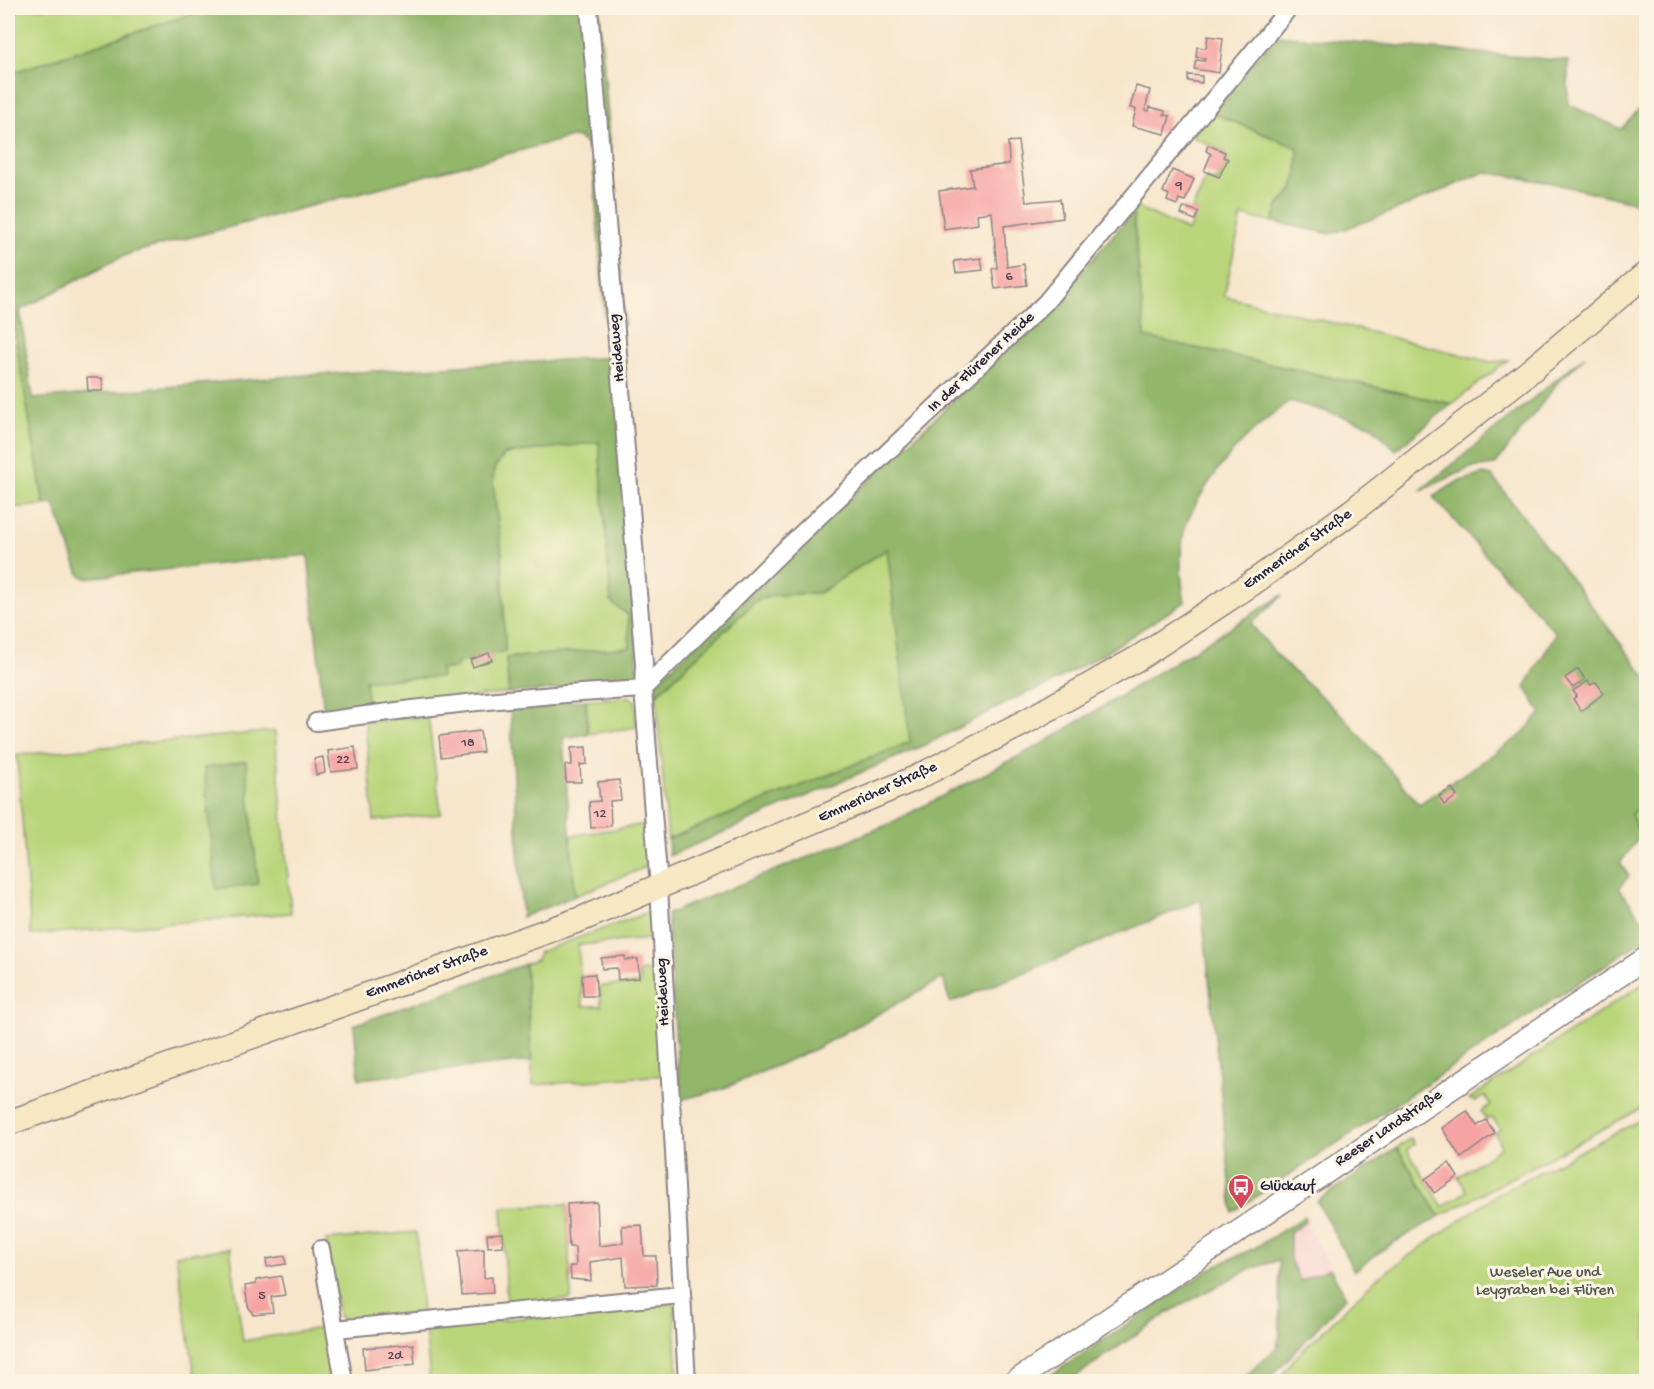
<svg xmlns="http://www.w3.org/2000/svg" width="1654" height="1389" viewBox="0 0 1654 1389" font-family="'Gochi Hand',sans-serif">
<rect width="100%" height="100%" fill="#fcf5e5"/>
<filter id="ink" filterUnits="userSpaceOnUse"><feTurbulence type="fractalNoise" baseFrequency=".0167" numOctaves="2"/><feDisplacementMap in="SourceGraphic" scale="12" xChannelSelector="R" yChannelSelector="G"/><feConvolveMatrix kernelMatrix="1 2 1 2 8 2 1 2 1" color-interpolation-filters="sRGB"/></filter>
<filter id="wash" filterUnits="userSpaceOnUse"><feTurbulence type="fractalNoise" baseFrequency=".008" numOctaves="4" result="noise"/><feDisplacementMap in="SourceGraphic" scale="24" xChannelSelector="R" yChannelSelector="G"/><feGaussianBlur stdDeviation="1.35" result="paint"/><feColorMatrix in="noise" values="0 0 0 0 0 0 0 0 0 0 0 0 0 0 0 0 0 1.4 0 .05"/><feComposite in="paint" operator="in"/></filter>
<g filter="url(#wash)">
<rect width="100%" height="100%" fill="#f7e6cc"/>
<path fill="#f7d0cf" d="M1305 1222 1330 1268 1300 1282 1290 1260V1232Z"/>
<g fill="#b9d57a" stroke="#6e7c5a" stroke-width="1.5">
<path d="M8 8H210L8 74Z"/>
<path d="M1212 113 1298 148 1297 176 1292 191 1278 206 1273 222 1242 216 1224 296 1491 362 1508 360 1452 404 1145 337 1133 212 1137 207 1188 231 1198 212 1192 210 1206 178 1217 181 1228 160 1223 157 1225 152 1192 137Z"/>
<path d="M8 295 44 505 8 508Z"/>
<path d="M599 442 611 602 628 615 630 648 506 658 509 693 368 708 365 680 440 677V669L456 668V663L470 660 473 667 492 660 489 653 505 651 502 555 493 482 494 468 505 454Z"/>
<path d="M888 548 911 742 668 839 656 695 757 600 776 595 819 593Z"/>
<path d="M630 697 635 701 637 727 588 734 586 700Z"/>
<path d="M428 716 441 814 374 821 365 722Z"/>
<path d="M275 731 291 913 31 935 17 755Z"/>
<path d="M1646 803V829L1640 836 1631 814Z"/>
<path d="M647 824 646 867 575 896 570 836Z"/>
<path d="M649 912 654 914 659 938 578 945 583 1006H601L600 986 640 984 639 972 657 970 664 1075 533 1085 525 964 537 960 539 952Z"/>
<path d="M1646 982V1106L1440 1216 1397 1148 1411 1138 1414 1144 1407 1150 1443 1207 1467 1191 1458 1177 1501 1147 1495 1133 1500 1129 1492 1117 1486 1120 1481 1111 1491 1105 1485 1096 1475 1102 1469 1099Z"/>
<path d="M1646 1117V1381L1282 1382 1284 1372 1294 1359 1376 1279 1499 1193Z"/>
<path d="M567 1204 571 1299 507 1306 502 1207Z"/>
<path d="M416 1232 422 1313 344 1321 339 1317 326 1240Z"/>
<path d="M230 1248 243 1341 327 1327 336 1381H196L176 1255Z"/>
<path d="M674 1303 678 1381H430L425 1327Z"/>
</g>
<g fill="#92b66a" stroke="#5a6c52" stroke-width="1.5">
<path d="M210 8H599L625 325 605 324 592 149 578 138 572 137 131 253 115 260 20 310 33 399 291 376 614 357 639 677 633 684 509 693 506 658 630 647 628 615 611 602 599 442 505 454 494 468 493 482 502 555 505 651 457 663V668L440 669 441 677 365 680 368 708 324 713 308 555 85 578 79 574 54 504 44 505 8 295V74Z"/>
<path d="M1276 35 1568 61V104L1621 129 1646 102V205L1552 183 1485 172 1399 209 1331 234 1273 222 1278 206 1292 191 1297 176 1298 148 1212 113Z"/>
<path d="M1133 212 1145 337 1452 404 1396 450 1371 425 1290 401C1248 431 1209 472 1188 520 1178 543 1180 578 1185 602L1106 652 1045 687 1024 694 927 744 669 856 668 839 910 742 887 549 819 593 776 595 757 600 656 695 655 683 1047 312Z"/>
<path d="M1585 356 1559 381 1495 465 1470 468 1420 491Z"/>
<path d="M1483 474 1492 476 1646 677V803L1631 814 1640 836 1620 863 1629 876 1619 888 1644 922 1646 921V938L1233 1212 1201 900 950 1003 943 978 815 1049 722 1089 680 1100 667 914 887 825 1044 743 1283 595 1251 624 1280 659 1344 717 1419 804 1520 736 1541 713 1525 687 1556 633 1433 497 1457 482Z"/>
<path d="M586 700 588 734 563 738 575 896 522 917 510 707Z"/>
<path d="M246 761 258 884 216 889 204 768Z"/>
<path d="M525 964 532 1061 359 1079 354 1025Z"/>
<path d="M1397 1148 1440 1216 1388 1246 1354 1271 1317 1201Z"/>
<path d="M1305 1216V1222L1290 1232V1260L1300 1281 1330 1268 1346 1297 1267 1381H1240L1280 1345 1277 1344 1280 1336 1279 1260 1247 1270 1169 1312 1069 1381H1042L1215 1266 1255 1248Z"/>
</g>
<g id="blocks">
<g fill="#f6a4a3">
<path d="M1208 36 1223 38 1219 73 1194 69 1196 60 1204 61 1205 58 1196 57 1197 47 1206 48Z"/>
<path d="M1188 75 1202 76V83L1188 81Z"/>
<path d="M1136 86 1150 90 1145 110 1149 111 1150 107 1165 111 1164 115 1170 116 1165 134 1132 126 1136 109 1130 108Z"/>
<path d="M1018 141 1026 202 1060 199 1063 218 1004 226 1007 267 1024 264 1027 285 995 289 992 269 997 268 992 212 977 214 978 224 944 229 939 191 973 186 970 169 1009 164 1008 142Z"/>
<path d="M1208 145 1225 152 1223 157 1228 159 1219 177 1204 171 1211 154 1206 151Z"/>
<path d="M1172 170 1194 179 1185 201 1179 199 1177 205 1167 201 1169 195 1163 192Z"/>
<path d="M1184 207 1199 212 1195 220 1181 214Z"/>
<path d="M981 258 983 270 956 273 954 261Z"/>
<path d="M87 378H102L103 391H88Z"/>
<path d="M489 653 492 660 473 667 470 660Z"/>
<path d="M1578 669 1585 679 1573 688 1565 678Z"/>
<path d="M1588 681 1591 685 1596 682 1604 693 1581 711 1573 699 1577 696 1573 691Z"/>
<path d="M480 731 483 752 441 757 439 736Z"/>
<path d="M355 747 358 769 331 772 328 751Z"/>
<path d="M586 747 587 764 580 765 581 782H566L565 765H572L571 748Z"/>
<path d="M323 757 325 773 316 775 314 759Z"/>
<path d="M619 780 621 800 610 801 611 826 591 828 589 802 600 801 598 782Z"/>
<path d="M1452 788 1457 796 1444 805 1439 796Z"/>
<path d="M625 956V960L638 959 639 978 618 980 617 968 602 969 601 958Z"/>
<path d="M595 974 597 996H583L582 975Z"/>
<path d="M1467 1111 1477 1126 1486 1120 1495 1133 1461 1158 1442 1128Z"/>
<path d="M1449 1163 1458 1177 1434 1193 1425 1179Z"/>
<path d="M597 1202 599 1246 623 1243 622 1226 642 1225 644 1256H656L657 1285 625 1286 623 1257 590 1262 591 1281 571 1279 570 1266H576L575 1247H569L567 1204Z"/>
<path d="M503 1233V1246L488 1247 487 1234Z"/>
<path d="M484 1249V1278L492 1277 493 1293 462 1295 458 1251Z"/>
<path d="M285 1256 286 1264 267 1267 266 1259Z"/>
<path d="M281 1276 285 1295 271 1297 273 1312 253 1314 248 1306 245 1286 256 1284V1280Z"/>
<path d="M413 1344 415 1364 365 1370 363 1348Z"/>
</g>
</g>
</g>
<g filter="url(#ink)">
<use href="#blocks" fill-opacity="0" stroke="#8c8484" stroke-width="1.5"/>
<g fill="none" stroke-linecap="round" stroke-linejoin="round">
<g stroke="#8c8484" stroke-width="20">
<g id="minor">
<path d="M589 8 644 664 643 689 659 887 687 1382"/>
<path d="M316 722C425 706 533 695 643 689L785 549 1045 303 1289 8"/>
<path d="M321 1249 344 1382"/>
<path d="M336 1329 681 1295"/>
</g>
</g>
<g stroke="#8c8484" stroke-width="24">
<path id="tertiary" d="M1014 1382 1646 958"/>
</g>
<g stroke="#8c8484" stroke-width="27">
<path id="secondary" d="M8 1123 584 918 916 778 1027 721 1140 657 1251 584 1351 512 1524 376 1646 274"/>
</g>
<use href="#minor" stroke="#fff" stroke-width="16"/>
<use href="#tertiary" stroke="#fff" stroke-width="21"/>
<use href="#secondary" stroke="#f8e7c3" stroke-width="24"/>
</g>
</g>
<defs>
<g id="bus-pin" transform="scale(1.35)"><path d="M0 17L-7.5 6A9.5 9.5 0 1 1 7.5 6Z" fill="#d1495b" stroke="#fcf5e5"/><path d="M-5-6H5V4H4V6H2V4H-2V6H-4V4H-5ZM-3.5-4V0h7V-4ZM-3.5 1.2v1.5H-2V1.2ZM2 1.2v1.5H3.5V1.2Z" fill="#fff"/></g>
</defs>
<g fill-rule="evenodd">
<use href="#bus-pin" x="1241" y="1187"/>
</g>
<g text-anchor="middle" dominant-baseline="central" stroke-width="6" stroke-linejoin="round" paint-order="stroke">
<g font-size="14" fill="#574255">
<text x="1179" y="186">9</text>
<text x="1009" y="277">6</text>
<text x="468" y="743">18</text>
<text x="343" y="760">22</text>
<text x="600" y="814">12</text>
<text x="262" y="1296">5</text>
<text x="395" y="1356">2d</text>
</g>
<g font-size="16" fill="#22223b" stroke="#fcf5e5">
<text transform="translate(618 348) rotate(-95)">Heideweg</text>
<text transform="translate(982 363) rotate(-43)">In der Flürener Heide</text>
<text transform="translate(1298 550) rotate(-35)">Emmericher Straße</text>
<text transform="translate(878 793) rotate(-24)">Emmericher Straße</text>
<text transform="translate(427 973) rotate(-20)">Emmericher Straße</text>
<text transform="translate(664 992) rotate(-93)">Heideweg</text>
<text transform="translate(1389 1129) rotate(-34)">Reeser Landstraße</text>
</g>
<g font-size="16" fill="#22223b" stroke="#fcf5e5" text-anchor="start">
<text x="1260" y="1187">Glückauf</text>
</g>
<g font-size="16" fill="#4f584e" stroke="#fcf5e5">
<text x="1545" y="1273">Weseler Aue und<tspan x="1545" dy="18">Leygraben bei Flüren</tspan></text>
</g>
</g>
<rect width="1654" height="1389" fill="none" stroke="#fcf5e5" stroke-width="30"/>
</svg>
